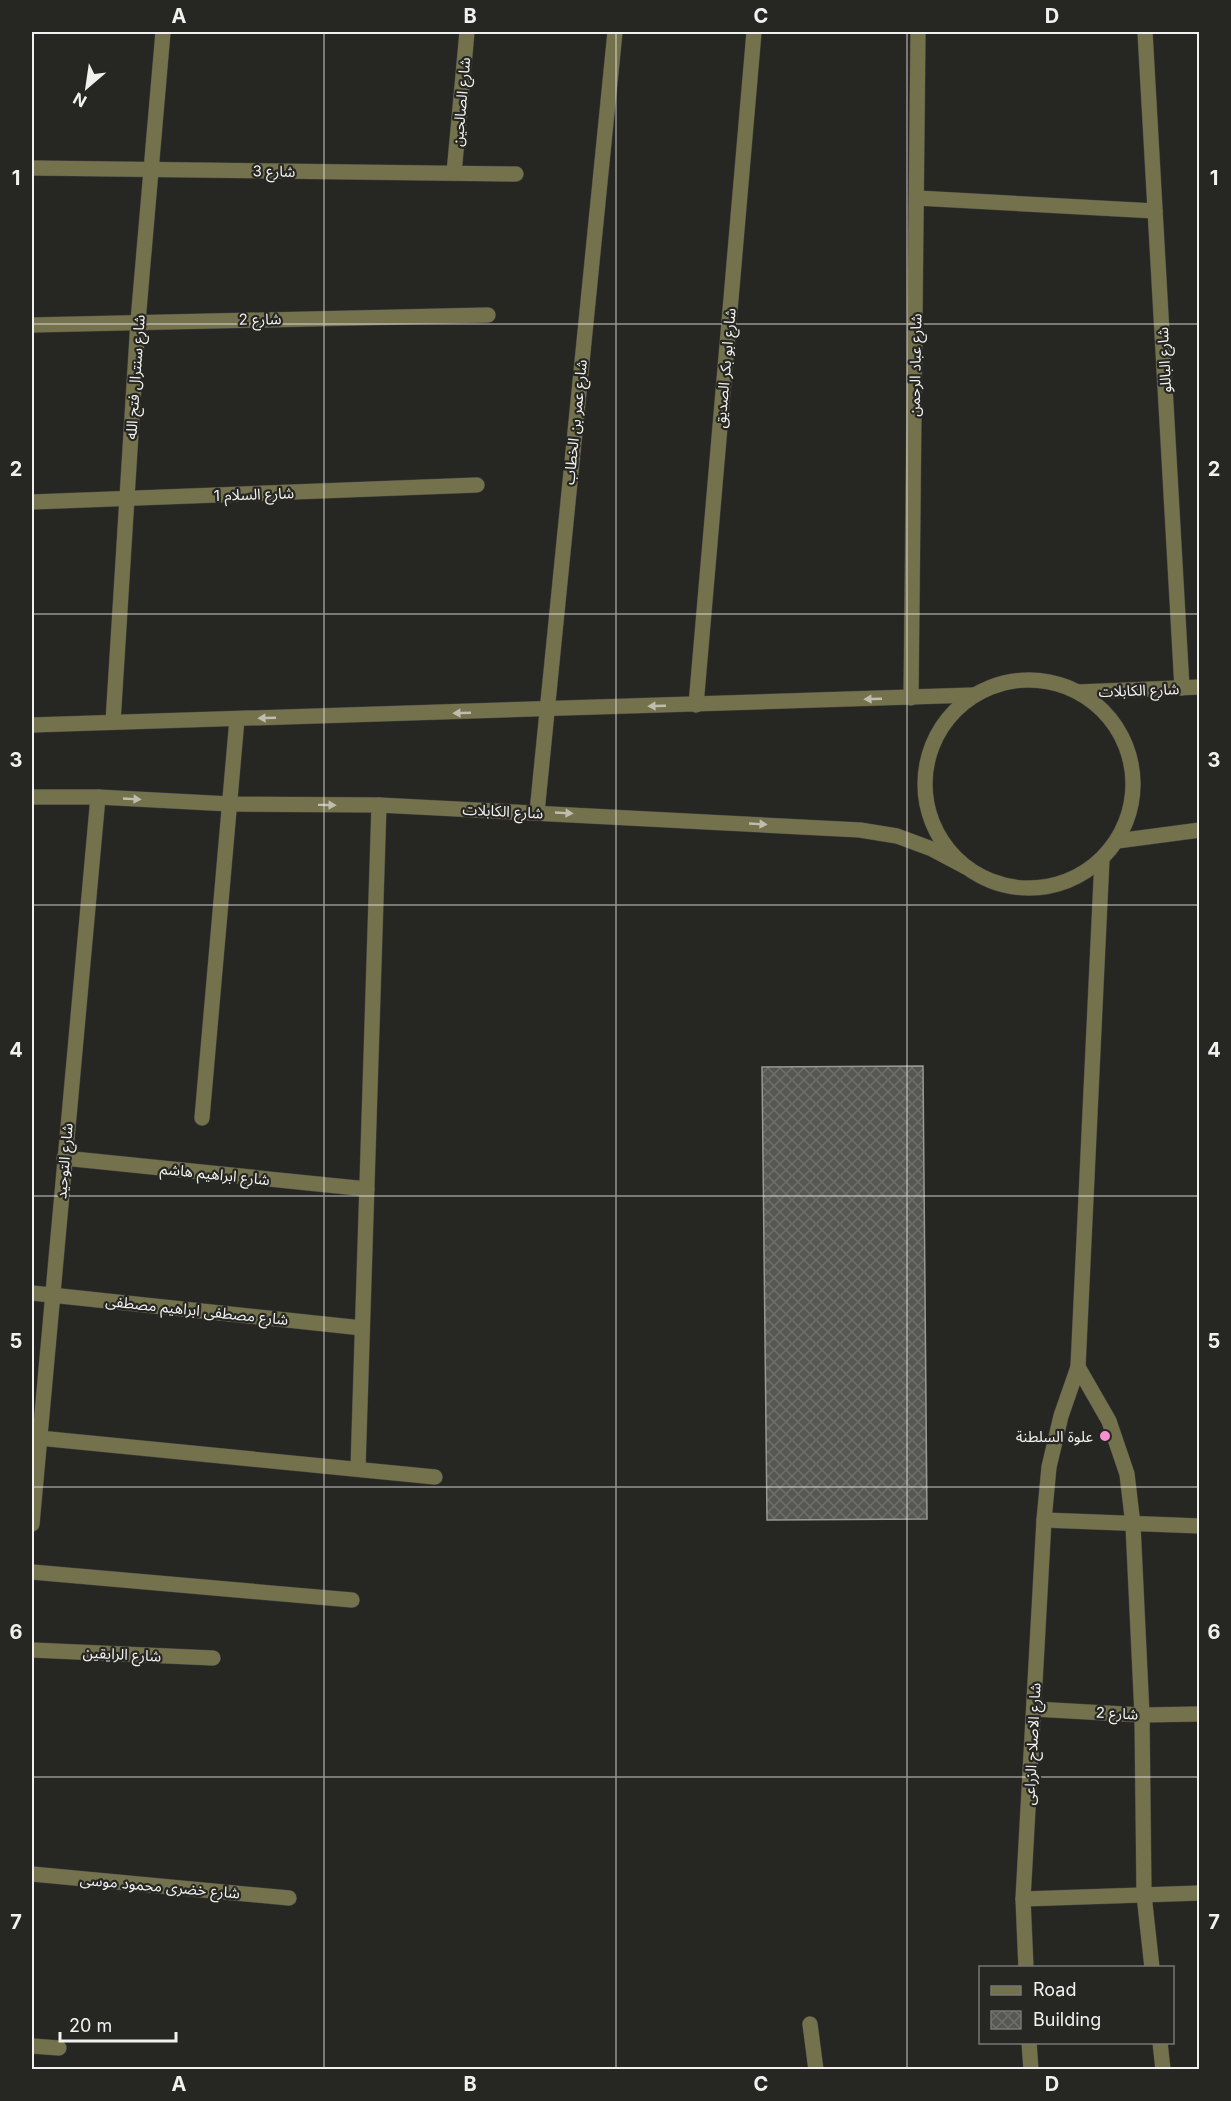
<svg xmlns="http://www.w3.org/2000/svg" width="1231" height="2101" viewBox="0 0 1231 2101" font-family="Inter,'Noto Sans Arabic',sans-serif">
<defs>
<pattern id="building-cross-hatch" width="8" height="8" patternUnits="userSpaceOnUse" patternTransform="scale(1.5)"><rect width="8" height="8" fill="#565653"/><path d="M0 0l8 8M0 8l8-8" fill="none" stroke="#6f6f6c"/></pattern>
</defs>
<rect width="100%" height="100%" fill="#262623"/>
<path fill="url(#building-cross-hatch)" stroke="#989894" stroke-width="1.5" d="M923 1066 927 1519 767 1520 762 1067Z"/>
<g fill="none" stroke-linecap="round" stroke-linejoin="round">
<g stroke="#424240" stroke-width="16">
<g id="minor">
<path d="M1145 32 1182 688"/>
<path d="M32 168 516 174"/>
<path d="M454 173 467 32"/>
<path d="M917 198 1155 211"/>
<path d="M32 325 488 315"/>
<path d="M32 502 477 485"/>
<circle cx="1029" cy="784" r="104"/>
<path d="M1078 692 1200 687"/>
<path d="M911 698 918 32"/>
<path d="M696 705 754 32"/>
<path d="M113 722 138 321 163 32"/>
<path d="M32 725 973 695"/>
<path d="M32 797H98L230 804 379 805 860 830 897 836 932 849 966 867"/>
<path d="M537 812 615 32"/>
<path d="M1117 841 1200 830"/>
<path d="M202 1118 237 719"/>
<path d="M64 1158 367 1189"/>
<path d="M32 1293 362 1328"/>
<path d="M1078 1367 1109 1421 1127 1474 1133 1525 1142 1715 1144 1895 1152 1968"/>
<path d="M39 1438 435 1477"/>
<path d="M358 1468 379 805"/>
<path d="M1044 1520 1200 1526"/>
<path d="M32 1524 98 797"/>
<path d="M32 1572 352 1600"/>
<path d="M32 1650 213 1658"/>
<path d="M1034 1709 1142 1715 1200 1714"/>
<path d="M32 1874 289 1898"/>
<path d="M1023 1899 1200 1893"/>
<path d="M1026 1968 1023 1899 1044 1520 1049 1467 1061 1416 1078 1367 1102 859"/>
<path d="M810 2024 816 2070"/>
<path d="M1029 2042 1031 2070"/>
<path d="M1160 2042 1163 2070"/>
<path d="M32 2046 59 2048"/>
</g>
</g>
<use href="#minor" stroke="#74714d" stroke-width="15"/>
</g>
<defs><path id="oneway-solid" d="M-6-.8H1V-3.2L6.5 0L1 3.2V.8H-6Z" transform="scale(1.5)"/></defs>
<g fill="#bfbeae">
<use href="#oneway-solid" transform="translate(873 699) rotate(178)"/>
<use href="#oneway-solid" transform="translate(657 706) rotate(178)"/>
<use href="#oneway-solid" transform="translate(462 713) rotate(178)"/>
<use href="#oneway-solid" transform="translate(267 718) rotate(178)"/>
<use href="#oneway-solid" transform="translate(132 799) rotate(3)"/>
<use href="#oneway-solid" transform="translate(327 805) rotate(1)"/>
<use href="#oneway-solid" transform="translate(564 813) rotate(3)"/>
<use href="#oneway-solid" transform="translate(758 824) rotate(3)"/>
</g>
<path fill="none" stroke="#f1f1ef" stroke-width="1.5" stroke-opacity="0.55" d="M324 32V2070M616 32V2070M907 32V2070M32 324H1200M32 614H1200M32 905H1200M32 1196H1200M32 1487H1200M32 1777H1200"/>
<circle fill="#f690d0" stroke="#262623" stroke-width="2" cx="1105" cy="1436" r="6"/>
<g text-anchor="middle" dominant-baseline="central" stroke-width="4.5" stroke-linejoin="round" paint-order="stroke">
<g font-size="15" fill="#f1f1ef" stroke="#262623">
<text transform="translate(461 102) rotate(-85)">شارع الصالحين</text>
<text transform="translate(274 171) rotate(1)">شارع 3</text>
<text transform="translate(260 319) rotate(-1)">شارع 2</text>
<text transform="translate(1164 360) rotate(-93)">شارع الباللو</text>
<text transform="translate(915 365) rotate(-89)">شارع عباد الرحمن</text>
<text transform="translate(725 368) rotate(-85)">شارع ابو بكر الصديق</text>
<text transform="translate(135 377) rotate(-86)">شارع سنترال فتح الله</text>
<text transform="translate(575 422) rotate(-84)">شارع عمر بن الخطاب</text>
<text transform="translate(254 494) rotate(-2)">شارع السلام 1</text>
<text transform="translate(1139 690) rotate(-2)">شارع الكابلات</text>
<text transform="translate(503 811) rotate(3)">شارع الكابلات</text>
<text transform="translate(64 1161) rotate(-85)">شارع التوحيد</text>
<text transform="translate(215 1174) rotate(6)">شارع ابراهيم هاشم</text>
<text transform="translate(197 1310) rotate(6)">شارع مصطفى ابراهيم مصطفى</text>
<text transform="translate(122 1654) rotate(3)">شارع الرايقين</text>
<text transform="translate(1117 1713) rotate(3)">شارع 2</text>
<text transform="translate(1032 1744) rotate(-87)">شارع الاصلاح الزراعى</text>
<text transform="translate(160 1886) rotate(5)">شارع خضرى محمود موسى</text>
</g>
<g font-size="15" fill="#f1f1ef" stroke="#262623" text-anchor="end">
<text x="1093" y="1436">علوة السلطنة</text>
</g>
</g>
<rect width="1231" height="2101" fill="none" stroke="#262623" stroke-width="66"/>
<rect x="979" y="1966" width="195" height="78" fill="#262623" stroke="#777775" stroke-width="1.5"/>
<rect x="991" y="1986" width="30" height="9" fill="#74714d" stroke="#777775" stroke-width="1.5"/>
<text x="1033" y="1996" font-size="18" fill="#f1f1ef">Road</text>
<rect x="991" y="2011" width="30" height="18" fill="url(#building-cross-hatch)" stroke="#777775" stroke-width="1.5"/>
<text x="1033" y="2026" font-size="18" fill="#f1f1ef">Building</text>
<g transform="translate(87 87) rotate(209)" stroke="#262623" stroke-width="4.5" paint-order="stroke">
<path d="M0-4.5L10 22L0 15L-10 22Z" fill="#f1f1ef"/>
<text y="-9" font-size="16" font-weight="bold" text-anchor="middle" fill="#f1f1ef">N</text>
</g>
<path d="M60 2032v9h116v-9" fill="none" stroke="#f1f1ef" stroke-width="3"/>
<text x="69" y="2032" font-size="18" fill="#f1f1ef" stroke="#262623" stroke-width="4.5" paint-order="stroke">20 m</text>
<rect x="33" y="33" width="1165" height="2035" fill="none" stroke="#f1f1ef" stroke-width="2"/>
<g font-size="20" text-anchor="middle" font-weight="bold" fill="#f1f1ef">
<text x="179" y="23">A</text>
<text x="470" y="23">B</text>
<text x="761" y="23">C</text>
<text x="1052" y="23">D</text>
<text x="16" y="185">1</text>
<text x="1214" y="185">1</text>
<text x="16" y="476">2</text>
<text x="1214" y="476">2</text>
<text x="16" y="767">3</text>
<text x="1214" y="767">3</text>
<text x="16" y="1057">4</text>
<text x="1214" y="1057">4</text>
<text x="16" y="1348">5</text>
<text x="1214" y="1348">5</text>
<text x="16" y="1639">6</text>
<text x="1214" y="1639">6</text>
<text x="16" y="1929">7</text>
<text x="1214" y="1929">7</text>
<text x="179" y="2091">A</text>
<text x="470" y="2091">B</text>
<text x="761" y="2091">C</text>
<text x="1052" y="2091">D</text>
</g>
</svg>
